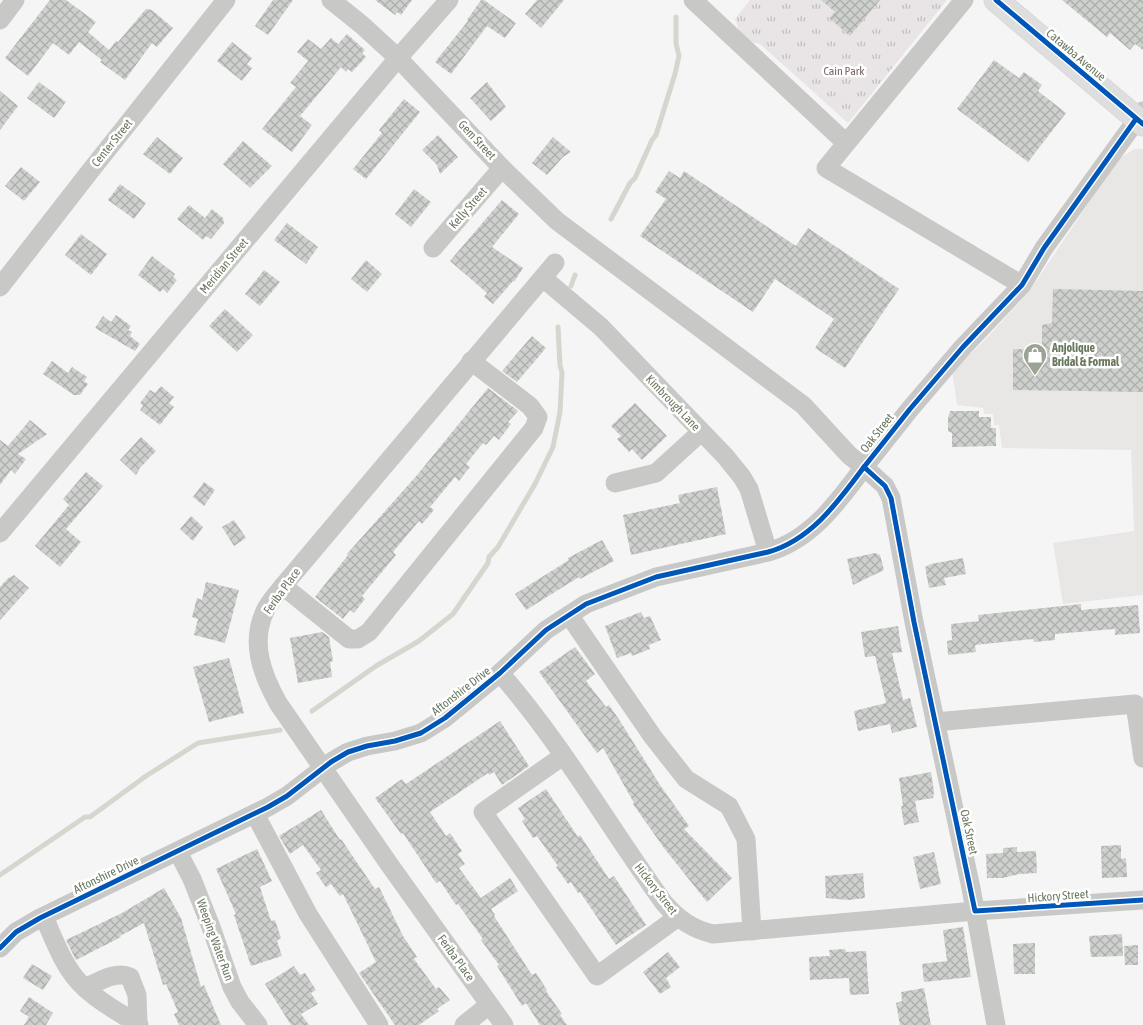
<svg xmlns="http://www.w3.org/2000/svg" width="1143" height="1025" viewBox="0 0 1143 1025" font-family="'Asap Condensed',sans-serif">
<defs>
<pattern id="park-tufts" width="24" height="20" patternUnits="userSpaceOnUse" patternTransform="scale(1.25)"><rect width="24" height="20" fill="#e9e4e6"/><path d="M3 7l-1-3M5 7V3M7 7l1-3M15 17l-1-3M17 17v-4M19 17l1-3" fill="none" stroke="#c1bebe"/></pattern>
<pattern id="building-cross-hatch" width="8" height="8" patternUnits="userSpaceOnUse" patternTransform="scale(1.25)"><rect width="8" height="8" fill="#ced0cd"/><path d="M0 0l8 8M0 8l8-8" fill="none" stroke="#abaeaa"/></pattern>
</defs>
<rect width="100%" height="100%" fill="#f6f5f6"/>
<path fill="#e8e7e6" d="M1134 149H1143V595L1063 604 1053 543 1134 531 1131 450 1002 448 999 425H994L993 414H984L983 408 957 405 952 370 983 342 1029 292 1118 159Z"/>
<path fill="url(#park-tufts)" d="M750 0H821L835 12 829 18 850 36 880 0H947L848 123 760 44 742 40 735 19Z"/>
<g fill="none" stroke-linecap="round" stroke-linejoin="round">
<g stroke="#d3d7ce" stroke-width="5">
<path d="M611 219 630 183 635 178 652 140 656 135 675 74 679 56 676 43V17"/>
<path d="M571 286 575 275"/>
<path d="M312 711 376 666 419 641 453 614 488 563 489 557 498 547 535 484 553 447 560 412 562 373 560 365 558 327"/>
<path d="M0 875 85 817H90L146 776 198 743 280 730"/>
</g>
</g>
<g fill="url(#building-cross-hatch)">
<path d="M50 0H66L96 22 88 32 109 50 116 41 118 42 146 9 152 10 173 28 157 47 152 43 125 80 100 62 102 60 79 42 69 55 53 43 28 76 5 58Z"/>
<path d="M273 0H293L268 35 255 26Z"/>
<path d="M375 0H412L401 15 397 12 395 15Z"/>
<path d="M481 0H484L516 23 505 38 487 26 451 74 435 62 468 21 467 20Z"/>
<path d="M537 0H564L541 28 525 14Z"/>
<path d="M821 0H880L850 36 829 18 835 12Z"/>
<path d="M1062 0H1143V50L1135 44 1130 50 1110 33 1107 37Z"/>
<path d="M347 34 365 50 362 53 366 57 352 72 348 69 346 72 341 67 300 116 312 125 292 152 262 129 296 87 290 83 308 61 297 52 308 39 321 49 331 38 338 44Z"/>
<path d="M232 42 252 58 247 64 252 68 242 81 217 61Z"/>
<path d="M994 60 1019 78 1024 72 1042 85 1038 91 1066 113 1028 162 957 109Z"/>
<path d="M39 82 66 102 54 118 27 98Z"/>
<path d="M487 82 506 107 491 121 470 98Z"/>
<path d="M0 91 18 106 0 130Z"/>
<path d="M404 99 420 112 366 179 353 169 382 133 379 130Z"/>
<path d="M438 135 458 157 440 174 437 165 422 150Z"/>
<path d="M157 137 183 158 170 174 143 154Z"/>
<path d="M553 137 571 152 563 157 547 175 532 163Z"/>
<path d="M243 141 272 166 250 188 223 164Z"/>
<path d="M21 167 40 182 24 201 5 186Z"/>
<path d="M669 171 680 178 684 171 796 246 808 228 899 289 845 368 815 348 834 319 775 279 753 312 640 236 666 199 655 192Z"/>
<path d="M120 184 146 203 134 219 108 200Z"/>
<path d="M414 189 431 202 411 227 395 214Z"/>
<path d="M502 200 519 214 492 247 523 268 514 282 513 281 493 304 484 297 487 293 450 261Z"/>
<path d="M189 205 205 218 212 209 223 218 224 223 211 239 206 236 203 240 177 219Z"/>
<path d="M287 223 318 247 306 264 274 240Z"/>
<path d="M81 234 107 254 91 275 65 255Z"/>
<path d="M152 256 175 274 173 277 177 280 167 293 163 289 160 292 138 275Z"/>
<path d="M366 260 382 274 367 292 351 279Z"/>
<path d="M264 270 280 282 260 306 245 294Z"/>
<path d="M1053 289 1143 291V392L1013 390V349L1042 350V325L1052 323Z"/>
<path d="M225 309 253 335 237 352 209 326Z"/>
<path d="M116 315 131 326 128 330 132 332 130 336 140 344 135 351 95 328 103 316 111 322Z"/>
<path d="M532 336 546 348 517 382 502 371Z"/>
<path d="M52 361 68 373 72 367 87 377 84 381 88 384 80 395H74L43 374Z"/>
<path d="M161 386 174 397 169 403 174 407 160 425 140 410 143 406 140 403 150 390 155 393Z"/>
<path d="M488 388 518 411 508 422 511 424 499 440 494 436 486 445 483 443 466 464 470 467 459 481 455 477 430 507 434 510 422 524 419 521 393 552 396 555 362 596 365 599 354 613 350 610 343 619 315 597 348 555 347 554 418 474Z"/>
<path d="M635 403 667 436 642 460 632 449 629 452 617 439 621 436 611 426Z"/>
<path d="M950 411H979V417H991V428H996V446L952 447V433L948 431V418Z"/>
<path d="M30 420 47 434 18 454 26 459 15 474 11 470 0 485V440L8 446Z"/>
<path d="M141 437 156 451 140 468 136 475 120 460Z"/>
<path d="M86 472 103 486 66 529 81 542 60 567 35 546 69 505 63 499Z"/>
<path d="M204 482 215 490 204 506 193 497Z"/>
<path d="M717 487 726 534 631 555 623 515 680 503 678 495Z"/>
<path d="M191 516 203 527 193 541 180 529Z"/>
<path d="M234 520 246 538 234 546 222 527Z"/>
<path d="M602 540 614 561 580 579 579 577 526 610 515 594 569 560 568 558Z"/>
<path d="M875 553 880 555 884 570 853 585 847 559Z"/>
<path d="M963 558 966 574 944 578 946 585 929 588 925 567 931 564Z"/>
<path d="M14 575 29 588 0 620V587L7 579Z"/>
<path d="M206 582 239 590 225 643 194 635 198 619 192 617 197 598 202 600Z"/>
<path d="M1081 604V610L1138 605 1140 633 1115 635V629L1055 634V640L1034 642 1033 639 975 645 976 652 948 655 947 641 952 640 951 624 979 621 978 615Z"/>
<path d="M641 612 644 618 650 616 661 640 649 645 650 649 632 656 631 653 617 658 605 626Z"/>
<path d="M898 626 902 652 892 653 903 700 910 698 917 727 892 733 890 724 858 731 854 711 886 703 875 656 865 657 861 632Z"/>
<path d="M322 632 329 637 333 661 330 662 332 677 298 683 290 638Z"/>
<path d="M575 647 595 674 586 681 606 707 609 705 620 721 660 785 689 826 684 829 732 878 707 902 664 848 633 804 634 803 603 748 597 753 539 672Z"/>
<path d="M229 658 244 713 209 722 193 667Z"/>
<path d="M500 721 529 766 502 785 494 772 489 775 488 773 430 812 446 836 450 833 462 851 458 854 465 864 459 868 481 898 510 878 518 891 491 909 495 915 494 916 532 975 536 973 547 990 546 991 562 1014 560 1015 567 1025H540L526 1003 522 1006 497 966 499 965 481 940 483 939 458 904 456 905 440 881 436 883 403 833 401 834 375 798 402 779 406 784Z"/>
<path d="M931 772 934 792 933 798 915 801 919 822 904 825 901 806H903L899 778Z"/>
<path d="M546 789 578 837 580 835 609 879 614 876 646 925 616 945 580 892 578 893 571 882 568 884 556 867 558 866 537 836 533 838 522 821 525 819 518 808Z"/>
<path d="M321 810 340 840 341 839 375 889 379 887 403 936 417 957 414 959 436 989 439 987 450 1000 437 1009 439 1011 419 1025H395L359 973 376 962 343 894 340 896 331 884 326 887 316 873 321 870 303 845 290 854 279 836Z"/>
<path d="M1121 845V859L1126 858 1127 877 1102 878 1101 846Z"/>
<path d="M1017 847V852L1036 851 1037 873 1019 874 1003 878H987L986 854 1003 853V848Z"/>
<path d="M257 849 272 881 260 887 271 921 275 920 281 938 277 941 282 956 251 966 234 915 236 914 216 869Z"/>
<path d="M934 852 941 884 920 889 913 857Z"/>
<path d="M863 873 865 898 849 900 826 898 825 876Z"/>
<path d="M164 888 181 918 201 987 204 985 221 1025H179L174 1014 178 1012 166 984 163 985 144 923 120 936 121 937 76 960 66 940 122 913Z"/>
<path d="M963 927 971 977 924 982 922 964 947 961 943 930Z"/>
<path d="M1122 934 1123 956 1091 957 1089 936Z"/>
<path d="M1035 943V974H1014L1013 944Z"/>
<path d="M1138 945V965H1125L1124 946Z"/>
<path d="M845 949 846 952 866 951 869 994 850 995 849 978 810 980 809 957 830 956 829 950Z"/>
<path d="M668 952 680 967 666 978 671 987 660 994 643 972Z"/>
<path d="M32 964 52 976 43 990 23 978Z"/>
<path d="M294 966 300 975 305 973 316 990 311 993 318 1004 301 1014 309 1025H291L265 984Z"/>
<path d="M924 988 931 1025H900L896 1003 902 1001 901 992Z"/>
<path d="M29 997 53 1013 46 1025H24L29 1017 20 1011Z"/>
</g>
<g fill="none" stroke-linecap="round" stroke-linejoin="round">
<g stroke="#d2d2d1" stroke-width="25">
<path id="major" d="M996 0 1143 124"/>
</g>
<g stroke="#c8c9c7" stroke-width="19">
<path d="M693 0 846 143"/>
<path d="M964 0 826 168 1022 285"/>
<path d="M0 20 15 0"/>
<path d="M433 248 502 168"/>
<path d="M543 278 601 327 725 456 742 477 749 489 768 552"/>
<path d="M0 287 91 170 226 0"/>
<path d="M615 483 656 473 701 432"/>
<path d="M0 533 398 58 449 0"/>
<path d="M283 586 349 639H358L369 632 534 428 538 417 530 406 471 361"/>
<path d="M569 615 653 737 686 779 729 806 746 839 752 931"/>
<path d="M500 673C562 744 609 827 664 903 678 919 692 929 713 934L975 911 1143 900"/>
<path d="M935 722 1135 704 1143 758"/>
<path d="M563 756 483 812 597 976 678 917"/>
<path d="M255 814 308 914 379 1025"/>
<path d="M178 852 192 879 211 927 232 987 240 1002 258 1025"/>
<path d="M44 917C55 941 64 969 84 987 100 1003 121 1013 139 1025"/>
<path d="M0 948 16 932 40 918 268 807 287 796 331 762 348 752 367 746 395 741 421 733 445 718 500 673 546 630 586 604 656 577 768 552C811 540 838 502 864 467L849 455 803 405 557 221 502 168 398 58 362 25 331 0"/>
<path d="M85 988C98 982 116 970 130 977L137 995 138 1024"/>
<path d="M464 1025 489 1005"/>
<path d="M504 1025 389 864 278 703C262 674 250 643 265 611 269 602 277 594 283 586L555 263"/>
<path d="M996 1025 971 888 914 622 891 498 885 486 864 467 910 409 963 347 1022 285 1044 248 1143 111"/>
</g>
<use href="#major" stroke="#dddedd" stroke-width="24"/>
<g stroke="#fff" stroke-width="8">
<g id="cycleway">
<path d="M996 0 1143 124"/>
<path d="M1136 119 1044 248 1022 285 963 347 910 409 864 467 885 486 891 498 914 622 975 911 1143 900"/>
<path d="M0 948 16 932 40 918 268 807 287 796 331 762 348 752 367 746 395 741 421 733 445 718 500 673 546 630 586 604 656 577 768 552C811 540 838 502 864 467"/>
</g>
</g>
<use href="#cycleway" stroke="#0057b8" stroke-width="5"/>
</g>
<defs>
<g id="shop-pin" transform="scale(1.25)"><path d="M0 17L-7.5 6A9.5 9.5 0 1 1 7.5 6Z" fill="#9ba494" stroke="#fff"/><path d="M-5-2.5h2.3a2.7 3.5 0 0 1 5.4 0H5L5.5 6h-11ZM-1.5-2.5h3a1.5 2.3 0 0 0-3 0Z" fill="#fff"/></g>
</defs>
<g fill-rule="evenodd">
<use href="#shop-pin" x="1035" y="355"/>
</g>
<g text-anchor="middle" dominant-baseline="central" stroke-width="5" stroke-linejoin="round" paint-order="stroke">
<g font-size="12" fill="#6a7860" stroke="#fff">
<text transform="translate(1076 55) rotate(40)">Catawba Avenue</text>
<text transform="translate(477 140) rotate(47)">Gem Street</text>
<text transform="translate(112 143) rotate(-51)">Center Street</text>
<text transform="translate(468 208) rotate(-49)">Kelly Street</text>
<text transform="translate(224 266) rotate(-50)">Meridian Street</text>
<text transform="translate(673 403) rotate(46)">Kimbrough Lane</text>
<text transform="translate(877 433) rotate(-52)">Oak Street</text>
<text transform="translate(282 591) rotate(-54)">Feriba Place</text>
<text transform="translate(461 691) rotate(-38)">Aftonshire Drive</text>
<text transform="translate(969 832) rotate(78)">Oak Street</text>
<text transform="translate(106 875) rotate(-26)">Aftonshire Drive</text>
<text transform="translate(656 889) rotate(52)">Hickory Street</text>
<text transform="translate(1058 896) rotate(-4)">Hickory Street</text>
<text transform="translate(215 940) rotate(70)">Weeping Water Run</text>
<text transform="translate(456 958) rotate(54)">Feriba Place</text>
</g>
<g font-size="12" fill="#7b6768" stroke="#fff">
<text x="844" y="71">Cain Park</text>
</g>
<g font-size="12" font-weight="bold" fill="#6a7860" stroke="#fff" text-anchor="start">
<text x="1052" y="348">Anjolique<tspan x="1052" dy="14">Bridal &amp; Formal</tspan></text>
</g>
</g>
</svg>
